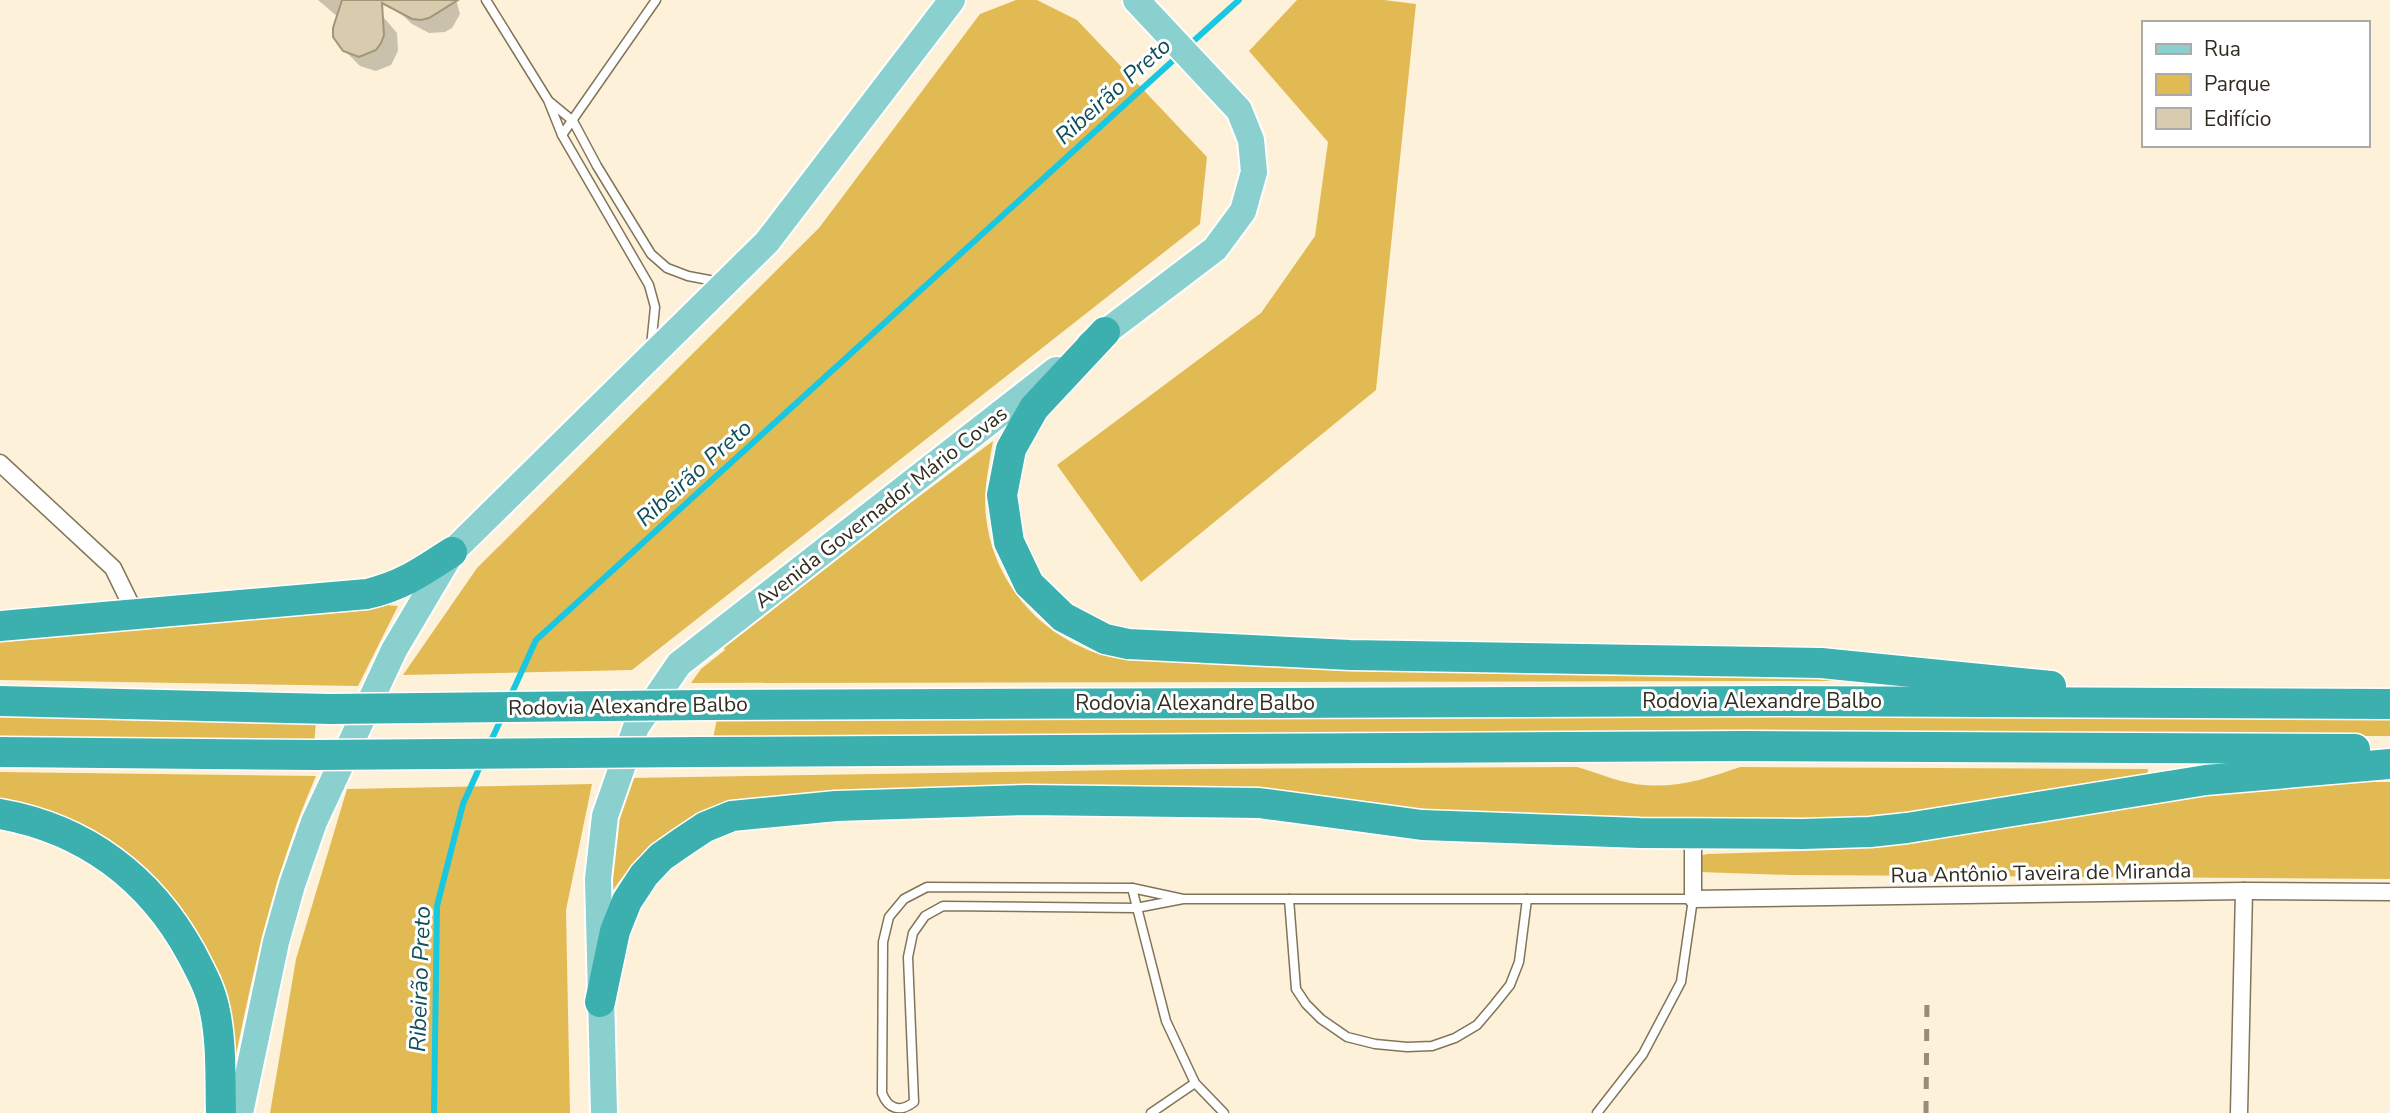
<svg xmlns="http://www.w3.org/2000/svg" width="2390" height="1113" viewBox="0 0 2390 1113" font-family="'Nunito Sans',sans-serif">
<rect width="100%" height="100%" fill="#fdf2d9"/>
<g fill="#e2ba54">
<path d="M1016 0H1037L1077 20 1207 157 1200 224 632 670 403 675 477 568 819 228 980 14Z"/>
<path d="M1297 0H1384L1416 4 1376 390 1141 582 1057 465 1261 313 1315 236 1328 142 1249 51Z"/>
<path d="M993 441C989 466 983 491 986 516 991 573 1031 626 1084 648 1093 653 1104 655 1114 658L1352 671 1848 675 1847 681 691 683 701 669 725 650 722 644Z"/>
<path d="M374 604 398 606 358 686 0 680V637Z"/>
<path d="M1731 714H2390V736L1736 734 713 738 717 719Z"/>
<path d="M0 717 316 722 314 744 0 739Z"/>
<path d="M1577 767C1599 773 1622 784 1645 785 1678 788 1709 778 1740 767L2148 769 2147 776 1873 818 1675 822 941 792 753 798C689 812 646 839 610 895H606L617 828 629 778 1184 769Z"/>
<path d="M0 772 316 776C274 872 253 972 232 1074L191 927 0 806Z"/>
<path d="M2322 782H2390V879L1791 875 1699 872 1700 856 1707 854 1833 850 1902 844 2193 794Z"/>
<path d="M592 784 566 910 570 1113H270L296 959 347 789Z"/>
</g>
<g fill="#0003">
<path d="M318 0H369L397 33 398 51 391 65 376 71 360 66 344 50 338 17Z"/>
<path d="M396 0H456L460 14 452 28 445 32 429 33 412 24 396 9Z"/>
</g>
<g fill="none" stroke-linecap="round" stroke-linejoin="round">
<g stroke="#19c7e1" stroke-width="6">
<path d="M1188 46 1239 0"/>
<path d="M510 697 536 640 1178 56"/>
<path d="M489 745 502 717"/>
<path d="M434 1113 437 906 463 804 482 762"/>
</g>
</g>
<path fill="#d9cbad" stroke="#a29678" stroke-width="2" d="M342 0H458L429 18 421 20 412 19 382 3 384 35 381 43 376 50 359 57 343 51 333 37V28Z"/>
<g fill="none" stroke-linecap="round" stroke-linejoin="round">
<g stroke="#817559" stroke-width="11">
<g id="lane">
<path d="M486 0 548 100 562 135 649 285 655 307 651 346"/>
<path d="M550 102 573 121 597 166 651 254 667 268 688 276 720 282"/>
<path d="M562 135 656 0"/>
<path d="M1132 888 1166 1021 1195 1083 1224 1113"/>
<path d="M1183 899 1132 888 927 887 904 899 889 917 883 942 882 1093C888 1109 900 1113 914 1102L908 957 913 933 925 916 943 906 1136 908 1183 899H1693L1681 982 1643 1054 1597 1113"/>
<path d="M1289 899 1296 989 1306 1004 1321 1019 1347 1037 1375 1044 1407 1047 1432 1046 1455 1038 1477 1025 1494 1005 1510 985 1519 962 1527 899"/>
<path d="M1151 1113 1195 1083"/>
</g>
</g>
<g stroke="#817559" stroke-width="19">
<g id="street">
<path d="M0 463 113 568 135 613"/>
<path d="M1693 833V899L2244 891 2390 892"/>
<path d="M2239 1113 2244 891"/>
</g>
</g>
<g stroke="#fff" stroke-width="30">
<g id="primary">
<path d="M1090 344 1215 249 1243 211 1254 172 1251 140 1239 110 1136 0"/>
<path d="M240 1113 276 942 292 885 314 822 394 650 452 552 767 242 952 0"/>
<path d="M604 1113 598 879 605 816 636 727 679 664 1056 370"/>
</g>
</g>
<g stroke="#fff" stroke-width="33">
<g id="highway">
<path d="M1105 332 1034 408 1011 449 1002 495 1009 542 1029 584 1063 617 1105 639 1128 644 1350 655 1821 663 2051 686"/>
<path d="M0 626 367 594C402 586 423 571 452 552"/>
<path d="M0 701 331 709"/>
<path d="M707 705 1782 701 2390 704"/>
<path d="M0 752 316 755"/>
<path d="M699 752 1746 746 2355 749"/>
<path d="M0 814C85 829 150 878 191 953 200 970 210 988 214 1007 222 1041 220 1078 221 1113"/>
<path d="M600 1002 615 931 627 901 644 875 661 857 681 843 705 827 732 816 836 806 1027 800 1259 803 1422 825 1640 833 1802 834 1870 832 1907 828 2206 780 2390 764"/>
</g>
</g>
<use href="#lane" stroke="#fff" stroke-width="8"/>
<use href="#street" stroke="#fff" stroke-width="16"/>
<use href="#primary" stroke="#8ad0ce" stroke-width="26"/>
<use href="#highway" stroke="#3cb0ae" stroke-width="30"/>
<path stroke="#958d7a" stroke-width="5" stroke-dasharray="12 12" stroke-linecap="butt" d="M1926 1113 1927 997"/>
<g stroke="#fff" stroke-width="33" stroke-linecap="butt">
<g id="highway-bridge">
<path d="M331 709 707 705"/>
<path d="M316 755 699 752"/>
</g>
</g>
<use href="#highway-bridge" stroke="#3cb0ae" stroke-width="30"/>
</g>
<g text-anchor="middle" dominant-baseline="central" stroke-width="6" stroke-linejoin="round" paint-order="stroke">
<g font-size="21" fill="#312c20" stroke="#fff">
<text transform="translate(881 507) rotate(-38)">Avenida Governador Mário Covas</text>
<text x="1762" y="701">Rodovia Alexandre Balbo</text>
<text x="1195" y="703">Rodovia Alexandre Balbo</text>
<text transform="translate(628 706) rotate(-1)">Rodovia Alexandre Balbo</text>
<text transform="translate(2041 873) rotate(-1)">Rua Antônio Taveira de Miranda</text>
</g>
<g font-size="23" font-style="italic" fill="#0d4f5a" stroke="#fff">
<text transform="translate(1113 91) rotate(-42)">Ribeirão Preto</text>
<text transform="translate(694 473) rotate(-42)">Ribeirão Preto</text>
<text transform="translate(420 979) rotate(-88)">Ribeirão Preto</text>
</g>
</g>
<rect x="2142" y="21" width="228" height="126" fill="#ffffff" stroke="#adaba6" stroke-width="2"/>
<rect x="2156" y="44" width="35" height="10" fill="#8ad0ce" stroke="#adaba6" stroke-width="2"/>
<text x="2204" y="56" font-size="21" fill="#312c20">Rua</text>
<rect x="2156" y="74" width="35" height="21" fill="#e2ba54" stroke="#adaba6" stroke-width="2"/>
<text x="2204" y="91" font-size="21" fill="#312c20">Parque</text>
<rect x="2156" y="108" width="35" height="21" fill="#d9cbad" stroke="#adaba6" stroke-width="2"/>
<text x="2204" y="126" font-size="21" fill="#312c20">Edifício</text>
</svg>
